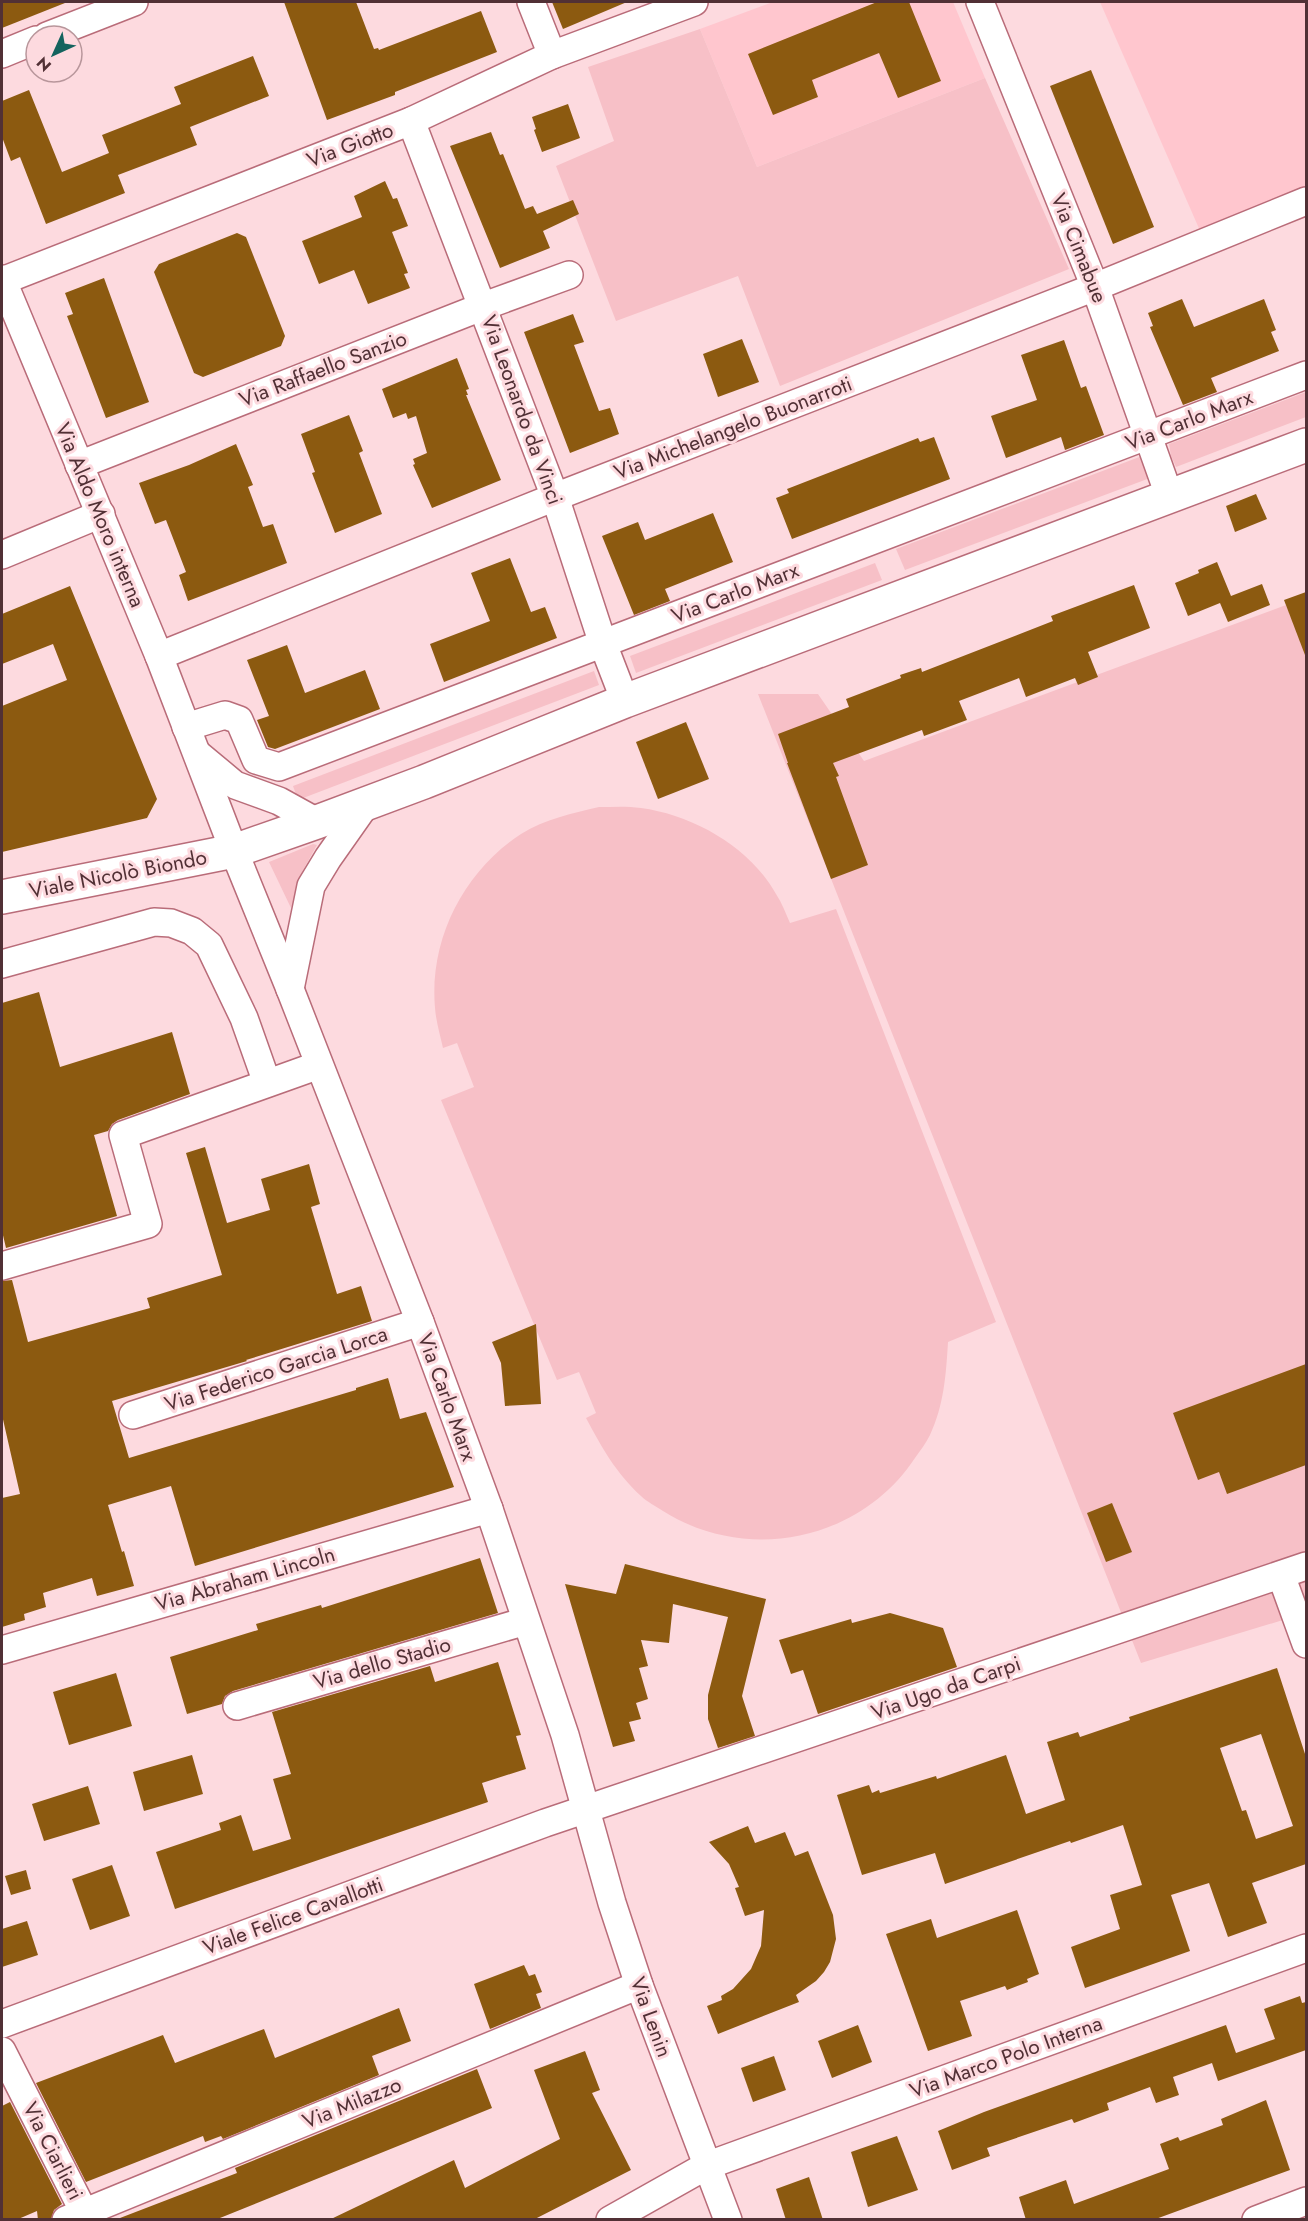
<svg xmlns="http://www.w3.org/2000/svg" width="1308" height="2221" viewBox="0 0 1308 2221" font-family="Jost,sans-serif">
<rect width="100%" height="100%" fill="#fddadf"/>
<g fill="#ffc6ce">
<path d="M773 2H953L985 78 757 167 700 29Z"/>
<path d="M1100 2H1306V211L1208 249Z"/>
</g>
<g fill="#f7c0c7">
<path d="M700 29 757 167 985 78 1069 269 780 386 738 276 616 321 556 166 614 141 588 67Z"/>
<path d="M1306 392V417L1176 467 1171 456 1169 444Z"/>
<path d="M1142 456 1150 478 905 570 896 549Z"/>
<path d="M875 563 882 580 636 673 630 656Z"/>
<path d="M1286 605 1306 654V1613L1141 1663 758 694H818L864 761Z"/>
<path d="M594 671 599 685 298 800 293 786Z"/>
<path d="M599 807C613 807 627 806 641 808 693 815 750 847 776 894 782 903 786 914 790 923L836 909 996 1322 948 1342C946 1375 944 1405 930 1435 926 1443 920 1451 915 1458 860 1541 747 1564 663 1511 656 1506 647 1502 641 1496 616 1473 602 1448 586 1418L596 1413 579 1372 557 1380 441 1100 474 1087 457 1043 443 1048C440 1035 436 1021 435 1008 429 939 464 871 521 834 545 819 573 813 599 807Z"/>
<path d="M313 844 317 845 302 872 291 908 269 862Z"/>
</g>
<g fill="#8c5a10" fill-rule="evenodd">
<path d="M2 2H65V3L2 28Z"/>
<path d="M284 2H356L374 49 378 48 379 50 481 11 497 52 395 92V95L327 120Z"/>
<path d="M552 2H627L563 29Z"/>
<path d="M877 2H909L941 81 898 98 879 53 812 80 818 97 773 115 748 54Z"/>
<path d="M253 56 269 96 190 127 197 145 118 175 125 193 46 224 20 157 11 161 2 137V101L29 90 62 172 109 153 102 135 181 104 174 87Z"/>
<path d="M1091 70 1154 227 1113 244 1050 86Z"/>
<path d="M568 104 580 138 542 152 534 130 536 129 532 117Z"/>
<path d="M491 132 500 155 503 154 525 209 533 206 537 214 573 200 579 214 543 231 550 248 500 268 450 146Z"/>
<path d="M385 181 393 199 397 198 408 226 392 232 408 273 404 274 410 288 368 304 354 270 319 284 302 241 362 217 354 196Z"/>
<path d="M237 233 246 237 285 336 281 346 203 377 194 373 154 272 159 264Z"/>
<path d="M104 278 149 402 106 418 67 316 73 314 65 293Z"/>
<path d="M1182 299 1194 327 1264 299 1276 330 1271 332 1279 351 1211 378 1217 392 1183 405 1150 327 1153 326 1148 313Z"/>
<path d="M573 314 584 342 574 345 599 411 610 408 619 434 570 453 524 332Z"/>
<path d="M742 339 759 382 718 397 703 354Z"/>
<path d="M1064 340 1081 388 1086 386 1104 435 1065 450 1061 437 1006 458 991 416 1037 400 1021 355Z"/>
<path d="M457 358 469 389 466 390 468 395H466L501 480 432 508 413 465 415 464 413 459 427 453 416 416 408 419 406 413 393 418 382 389Z"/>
<path d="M349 415 363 451 359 453 382 514 335 533 312 473 315 472 301 434Z"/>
<path d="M934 437 950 479 792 539 776 498 789 493 787 489 918 438 920 442Z"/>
<path d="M236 444 253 485 248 487 263 527 273 524 287 563 188 601 179 575 186 572 166 520 155 524 139 483 189 465Z"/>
<path d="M1256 494 1267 519 1235 532 1226 506Z"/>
<path d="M713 513 733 562 665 589 670 601 634 615 602 536 638 522 645 540Z"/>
<path d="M510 558 531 612 545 607 557 638 444 682 430 644 490 621 471 573Z"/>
<path d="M1217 562 1231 596 1262 584 1270 605 1228 622 1220 603 1188 616 1175 583 1199 573 1198 570Z"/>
<path d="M1134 585 1150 628 1088 652 1098 677 1078 685 1075 678 1026 697 1019 678 959 701 967 720 924 736 922 730 833 763 839 776 836 777 868 865 831 879 787 763H788L778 734 849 707 846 699 901 678 900 675 921 668 922 672 1053 621 1051 616Z"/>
<path d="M70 586 157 799 147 818 2 852V706L67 680 53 644 2 664V614Z"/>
<path d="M1306 592V654L1305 655 1284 600Z"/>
<path d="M287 645 305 693 365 670 380 709 275 749 268 747 257 720 269 716 247 660Z"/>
<path d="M686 722 709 779 658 799 636 742Z"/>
<path d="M39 992 60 1067 172 1032 190 1094 118 1120 112 1124 108 1131 94 1135 117 1216 6 1248 2 1231V1003Z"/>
<path d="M205 1147 227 1223 270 1210 261 1179 309 1164 320 1204 311 1207 337 1294 361 1286 372 1321 246 1360 247 1361 112 1401 129 1458 356 1390V1388L388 1378 400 1419 426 1412 454 1487 195 1566 171 1486 108 1505 122 1552 124 1551 134 1586 97 1596 92 1578 43 1593 46 1607 24 1614 25 1620 2 1627V1498L20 1494 2 1415V1281L12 1280 28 1342 150 1308 147 1298 222 1275 186 1153Z"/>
<path d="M536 1324 541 1404 505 1406 501 1363 492 1342Z"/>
<path d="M1306 1364V1465L1227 1494 1219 1472 1198 1480 1173 1413Z"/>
<path d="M1112 1503 1132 1552 1106 1562 1087 1513Z"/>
<path d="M480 1558 498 1613 233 1691 225 1696 222 1704 187 1714 170 1657 258 1630 256 1624 321 1605 322 1608Z"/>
<path d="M625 1564 766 1599 742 1696 755 1736 718 1748 708 1719V1695L728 1617 673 1604 669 1643 641 1640 648 1666 639 1668 648 1699 636 1703 641 1719 629 1722 635 1741 613 1747 565 1584 616 1594Z"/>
<path d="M890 1613 943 1628 957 1667 818 1714 803 1670 791 1674 779 1640 851 1619 852 1623Z"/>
<path d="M498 1662 521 1735 516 1736 526 1769 482 1783 488 1802 175 1909 156 1852 221 1830 219 1823 241 1815 253 1851 291 1839 273 1779 291 1774 272 1712 430 1666 435 1682Z"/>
<path d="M1277 1668 1306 1757V1864L1252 1883 1267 1923 1228 1937 1209 1883 1171 1895 1190 1951 1085 1988 1071 1947 1120 1929 1110 1895 1142 1885 1123 1825 1071 1843 1070 1841 945 1884 935 1853 862 1875 837 1795 869 1785 872 1793 879 1790 880 1793 936 1776 937 1779 1006 1755 1026 1814 1065 1800 1047 1742 1078 1732 1080 1737 1130 1720 1129 1717ZM1261 1734 1293 1826 1256 1839 1246 1810 1242 1811 1220 1748Z"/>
<path d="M116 1673 132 1726 69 1745 53 1692Z"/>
<path d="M192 1755 203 1794 144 1811 133 1772Z"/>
<path d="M88 1786 100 1824 44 1841 32 1804Z"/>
<path d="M748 1826 755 1843 785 1832 795 1856 808 1851 833 1915 836 1939 830 1962 824 1972 816 1981 796 1995 799 2002 718 2034 707 2006 722 2000 721 1996 733 1989 751 1969 761 1946 764 1910 745 1916 735 1888 739 1887 729 1864 709 1842Z"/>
<path d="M112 1865 130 1916 90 1930 72 1879Z"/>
<path d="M26 1870 31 1889 11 1895 5 1876Z"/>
<path d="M1017 1910 1039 1974 1027 1979 1028 1982 1007 1990 1005 1986 960 2001 972 2036 928 2051 886 1934 931 1919 937 1938Z"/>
<path d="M27 1921 38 1955 2 1967V1929Z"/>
<path d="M524 1965 529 1976 535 1974 542 1992 536 1994 541 2008 490 2029 474 1984Z"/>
<path d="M1300 1996 1302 2003 1306 2002V2050L1218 2081 1212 2063 1173 2077 1179 2095 1156 2103 1150 2087 1107 2103 1109 2110 1074 2123 1072 2119 987 2148 990 2156 952 2170 938 2131 984 2112 1226 2025 1236 2053 1275 2039 1264 2009Z"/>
<path d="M399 2008 411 2041 372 2056 379 2075 223 2139 221 2136 205 2142 203 2136 86 2182 36 2083 163 2035 175 2063 264 2029 275 2058Z"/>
<path d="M858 2025 872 2062 832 2078 818 2041Z"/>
<path d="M585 2051 600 2090 592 2093 631 2170 533 2220H329L454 2160 465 2188 560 2139 534 2070Z"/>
<path d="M774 2056 786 2090 753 2102 741 2068Z"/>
<path d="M477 2069 492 2108 215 2220H120V2218L237 2173 235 2168Z"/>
<path d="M1266 2100 1290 2170 1153 2220H1026L1019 2197 1066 2180 1074 2204 1169 2169 1160 2144 1178 2137 1180 2141 1223 2125 1221 2119Z"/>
<path d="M10 2102 62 2204 54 2210 51 2220H38L37 2211 16 2220H2V2106Z"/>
<path d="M897 2136 918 2190 868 2207 851 2152Z"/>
<path d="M809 2177 823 2220H786L776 2189Z"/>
</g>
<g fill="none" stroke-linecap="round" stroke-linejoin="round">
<g stroke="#b96c79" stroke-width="30">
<g id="minor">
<path d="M531 2 552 55"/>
<path d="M980 2 1095 287 1170 498"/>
<path d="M47 36 134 2"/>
<path d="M2 54 36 40"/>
<path d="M411 121 555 497 603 644 625 701"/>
<path d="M2 279 159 656 234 851 290 989 420 1322 489 1509 565 1735 612 1903 639 1985 728 2220"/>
<path d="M2 281 411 121 552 55 694 2"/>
<path d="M79 465 484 306 569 275"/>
<path d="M2 555 101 514"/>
<path d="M159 656 555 497 1095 287 1306 201"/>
<path d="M186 727 225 715 239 720 256 760 279 767 1306 375"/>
<path d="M199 755 235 785 279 801 317 822"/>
<path d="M2 964 154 922 171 923 192 931 209 945 244 1018 267 1083"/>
<path d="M290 989 311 886 328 858 366 804"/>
<path d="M2 1266 148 1224 123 1135 319 1065"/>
<path d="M133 1415 420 1322"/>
<path d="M1281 1575 1306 1644"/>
<path d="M2 1650 489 1509"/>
<path d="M237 1706 526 1621"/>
<path d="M2 2024 545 1823 1306 1566"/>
<path d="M2 2051 88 2220"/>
<path d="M66 2220 639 1985"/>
<path d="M610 2220 706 2166 1306 1948"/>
<path d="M1256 2220 1306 2201"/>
</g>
</g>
<g stroke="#b96c79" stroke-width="36">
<path id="major" d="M2 897 234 851 317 822 424 782 625 701 1306 445"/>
</g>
<use href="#minor" stroke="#fff" stroke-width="27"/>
<use href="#major" stroke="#fff" stroke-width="33"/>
</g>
<g text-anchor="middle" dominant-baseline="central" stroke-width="6" stroke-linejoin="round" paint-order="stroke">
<g font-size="21" fill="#513035" stroke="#fddadf">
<text transform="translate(350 145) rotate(-21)">Via Giotto</text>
<text transform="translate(1079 248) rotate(68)">Via Cimabue</text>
<text transform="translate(323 369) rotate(-21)">Via Raffaello Sanzio</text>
<text transform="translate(522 410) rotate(70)">Via Leonardo da Vinci</text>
<text transform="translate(1189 420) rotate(-21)">Via Carlo Marx</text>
<text transform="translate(733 428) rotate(-21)">Via Michelangelo Buonarroti</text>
<text transform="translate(100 515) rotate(67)">Via Aldo Moro interna</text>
<text transform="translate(735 593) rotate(-21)">Via Carlo Marx</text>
<text transform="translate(118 874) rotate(-11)">Viale Nicolò Biondo</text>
<text transform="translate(276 1369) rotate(-18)">Via Federico Garcia Lorca</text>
<text transform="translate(447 1397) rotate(70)">Via Carlo Marx</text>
<text transform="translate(245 1579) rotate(-16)">Via Abraham Lincoln</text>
<text transform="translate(382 1663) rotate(-16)">Via dello Stadio</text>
<text transform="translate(946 1688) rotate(-19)">Via Ugo da Carpi</text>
<text transform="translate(293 1916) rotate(-20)">Viale Felice Cavallotti</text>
<text transform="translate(651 2017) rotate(70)">Via Lenin</text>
<text transform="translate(1006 2057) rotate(-20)">Via Marco Polo Interna</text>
<text transform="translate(352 2103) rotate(-22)">Via Milazzo</text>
<text transform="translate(53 2151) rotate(63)">Via Ciarlieri</text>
</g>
</g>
<rect width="1308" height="2221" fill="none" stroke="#513035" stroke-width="6"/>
<g transform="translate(54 54) rotate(225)"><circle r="28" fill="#fddadf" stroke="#b8969b" stroke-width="1.5"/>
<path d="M0-4.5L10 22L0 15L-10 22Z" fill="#14635e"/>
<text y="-9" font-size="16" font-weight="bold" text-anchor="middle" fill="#513035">N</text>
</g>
</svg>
